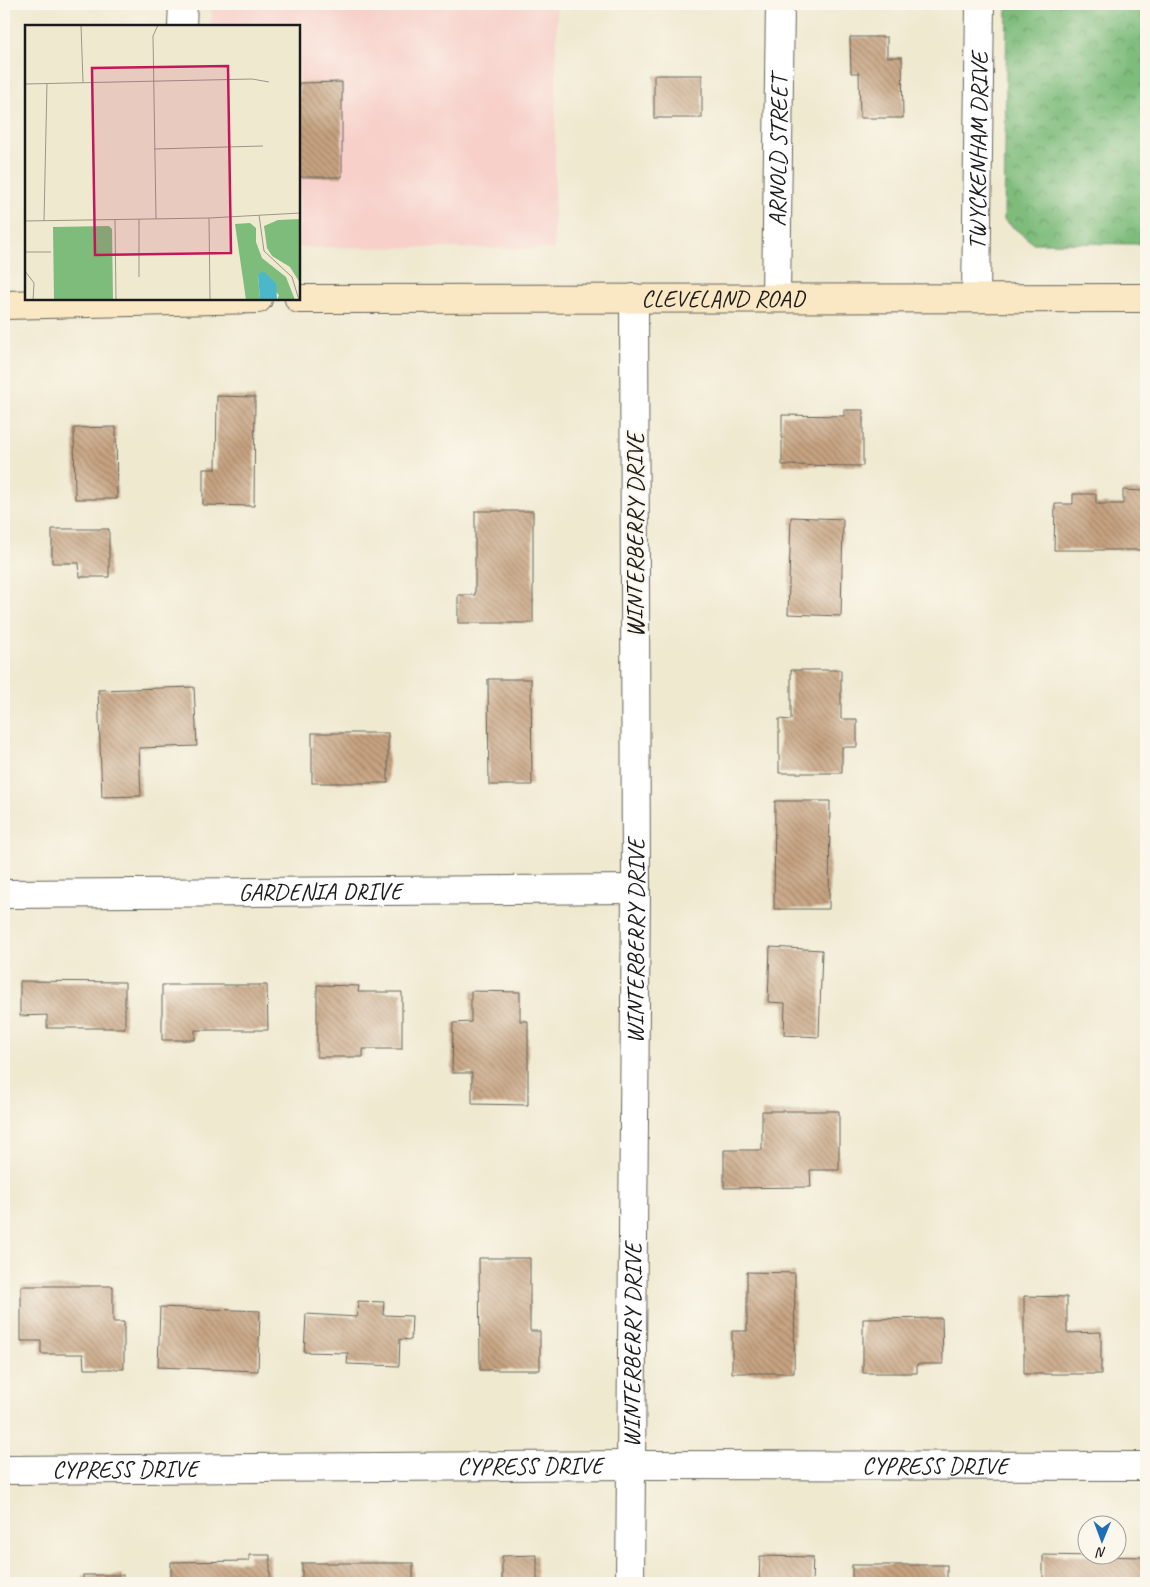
<svg xmlns="http://www.w3.org/2000/svg" width="1150" height="1587" viewBox="0 0 1150 1587" font-family="Caveat,sans-serif">
<defs>
<pattern id="forest-crowns" width="20" height="18" patternUnits="userSpaceOnUse" patternTransform="scale(1.25)"><rect width="20" height="18" fill="#7ebc7b"/><path d="M2 6a3 3 0 1 1 6 0M12 15a3 3 0 1 1 6 0" fill="none" stroke="#669864"/></pattern>
<pattern id="building-back-hatch" width="6" height="6" patternUnits="userSpaceOnUse" patternTransform="scale(1.25)"><rect width="6" height="6" fill="#c6a381"/><path d="M-1 5l2 2M0 0l6 6M5-1l2 2" fill="none" stroke="#a08469"/></pattern>
</defs>
<rect width="100%" height="100%" fill="#fbf7ec"/>
<filter id="ink" filterUnits="userSpaceOnUse"><feTurbulence type="fractalNoise" baseFrequency=".02" numOctaves="2"/><feDisplacementMap in="SourceGraphic" scale="10" xChannelSelector="R" yChannelSelector="G"/><feConvolveMatrix kernelMatrix="1 2 1 2 8 2 1 2 1" color-interpolation-filters="sRGB"/></filter>
<filter id="wash" filterUnits="userSpaceOnUse"><feTurbulence type="fractalNoise" baseFrequency=".0096" numOctaves="4" result="noise"/><feDisplacementMap in="SourceGraphic" scale="20" xChannelSelector="R" yChannelSelector="G"/><feGaussianBlur stdDeviation="1.12" result="paint"/><feColorMatrix in="noise" values="0 0 0 0 0 0 0 0 0 0 0 0 0 0 0 0 0 1.4 0 .05"/><feComposite in="paint" operator="in"/></filter>
<g filter="url(#wash)">
<rect width="100%" height="100%" fill="#efe9d0"/>
<path fill="#f7d0ca" d="M212 4H557L554 249 299 247V26H211Z"/>
<path fill="url(#forest-crowns)" stroke="#4d6c4c" d="M1007 4H1146V244L1033 243 1004 220Z"/>
<g id="blocks">
<g fill="url(#building-back-hatch)">
<path d="M850 37H887V57H902L903 118H860L859 73H851Z"/>
<rect x="654" y="75" width="48" height="43"/>
<path d="M342 82V177H299V83Z"/>
<path d="M217 396 255 397 254 506 203 505V469H216Z"/>
<path d="M844 410H863V466L782 465V415L844 416Z"/>
<path d="M116 427 117 499H75L74 428Z"/>
<path d="M1123 490 1145 491 1146 550H1054L1055 504H1073V494H1096V504H1123Z"/>
<path d="M475 511H533V623H458V595H475Z"/>
<path d="M791 517 843 519 841 616 788 614Z"/>
<path d="M52 529H109V577H80L79 563H52Z"/>
<path d="M791 670H841V719H857V747H842V773H779V719L791 720Z"/>
<path d="M488 679H531L532 785H489Z"/>
<path d="M194 687 197 746 139 748 141 796 102 797 98 690Z"/>
<rect x="312" y="733" width="76" height="50"/>
<path d="M775 801H830L829 909H774Z"/>
<path d="M770 947 822 950 819 1037 784 1035 785 1003 768 1002Z"/>
<path d="M20 981 125 982V1028H47V1015L20 1016Z"/>
<path d="M162 985H267L268 1030H195V1040H162Z"/>
<path d="M317 985 359 986 358 992H402V1049H363V1057H317Z"/>
<path d="M471 991 520 992V1021H528V1105L472 1104V1073H452L453 1023 471 1022Z"/>
<path d="M762 1111H839V1170H810L811 1187 724 1188V1150H762Z"/>
<path d="M479 1258H530V1331H540V1370H480Z"/>
<path d="M747 1272 795 1273 794 1373H732V1331H747Z"/>
<path d="M21 1286H113V1322H124V1369H84L83 1354H41V1341H21Z"/>
<path d="M1024 1296 1067 1297V1333L1101 1332V1374H1024Z"/>
<path d="M358 1301 384 1302 383 1315 412 1316 411 1340 400 1339 399 1366 347 1364 348 1353 304 1352 306 1314 357 1317Z"/>
<path d="M160 1307 260 1311 258 1371 158 1367Z"/>
<path d="M942 1318 943 1364H917V1373H863V1319Z"/>
<path d="M249 1555H270V1583H171V1562L249 1561Z"/>
<path d="M537 1555V1583H502V1556Z"/>
<path d="M1043 1555 1145 1557 1144 1583H1043Z"/>
<path d="M760 1556 813 1557 812 1583H759Z"/>
<rect x="302" y="1563" width="111" height="20"/>
<rect x="852" y="1565" width="95" height="18"/>
<rect x="83" y="1575" width="40" height="8"/>
</g>
</g>
</g>
<g filter="url(#ink)">
<use href="#blocks" fill-opacity="0" stroke="#66645b" stroke-width="1"/>
<g fill="none" stroke-linecap="round" stroke-linejoin="round">
<g stroke="#66645b" stroke-width="30">
<g id="street">
<path d="M182 26 183 4"/>
<path id="s1" d="M776 297 780 4"/>
<path id="s2" d="M976 297 980 4"/>
<path id="s3" d="M4 894 636 889"/>
<path id="s4" d="M4 1470 630 1465 1146 1466"/>
<path id="s5" d="M630 1583 636 889 634 298"/>
</g>
</g>
<g stroke="#66645b" stroke-width="30">
<g id="secondary">
<path id="s6" d="M299 299 1146 298"/>
<path d="M4 305 258 299"/>
</g>
</g>
<use href="#street" stroke="#fff" stroke-width="28"/>
<use href="#secondary" stroke="#fae7c3" stroke-width="28"/>
</g>
</g>
<g text-anchor="middle" dominant-baseline="central" stroke-width="4.5" stroke-linejoin="round" paint-order="stroke">
<g font-size="24" fill="#1c1c1c" stroke="#fbf7ec">
<text stroke="none"><textPath href="#s1" startOffset="146">ARNOLD STREET</textPath></text>
<text stroke="none"><textPath href="#s2" startOffset="146">TWYCKENHAM DRIVE</textPath></text>
<text stroke="none"><textPath href="#s6" startOffset="424">CLEVELAND ROAD</textPath></text>
<text transform="translate(635 535) rotate(-90)">WINTERBERRY DRIVE</text>
<text stroke="none"><textPath href="#s3" startOffset="316">GARDENIA DRIVE</textPath></text>
<text stroke="none"><textPath href="#s5" startOffset="642">WINTERBERRY DRIVE</textPath></text>
<text stroke="none"><textPath href="#s5" startOffset="238">WINTERBERRY DRIVE</textPath></text>
<text stroke="none"><textPath href="#s4" startOffset="526">CYPRESS DRIVE</textPath></text>
<text stroke="none"><textPath href="#s4" startOffset="931">CYPRESS DRIVE</textPath></text>
<text stroke="none"><textPath href="#s4" startOffset="121">CYPRESS DRIVE</textPath></text>
</g>
</g>
<g transform="translate(25 25)">
<rect width="275" height="275" fill="#efe9d0"/>
<path d="M275 194V258L265 242 247 231 242 223 239 201 253 195ZM225 198 231 203V217L237 233 261 252 270 275H252L254 270 233 250 235 275H221L210 199ZM84 201 87 204 88 275H29L28 202Z" fill="#7ebc7b"/>
<path d="M238 246 251 258 252 275H235L233 250Z" fill="#4db7ca"/>
<path fill="none" stroke="#9b9788" stroke-width="1" d="M56 0 58 57M0 59 227 54 244 57M129 124 238 121M234 190 239 226 267 252 274 275M184 193 185 275M114 194V252M131 194 128 11 133 0M90 195 91 275M0 196 184 193 275 188M19 196 22 58M0 227H26M0 246 9 258 8 275"/>
<path fill="#c2185b" fill-opacity="0.15" stroke="#c2185b" stroke-width="2.5" d="M203 41 206 228 70 230 67 43Z"/>
<rect width="275" height="275" fill="none" stroke="#1c1c1c" stroke-width="2.5"/>
</g>
<rect width="1150" height="1587" fill="none" stroke="#fbf7ec" stroke-width="20"/>
<g transform="translate(1102 1540) rotate(181)"><circle r="24" fill="#fbf7ec" stroke="#a29f99"/>
<path d="M0-4L9 19L0 12L-9 19Z" fill="#1f6fb2"/>
<text y="-8" font-size="14" font-weight="bold" text-anchor="middle" fill="#1c1c1c">N</text>
</g>
</svg>
